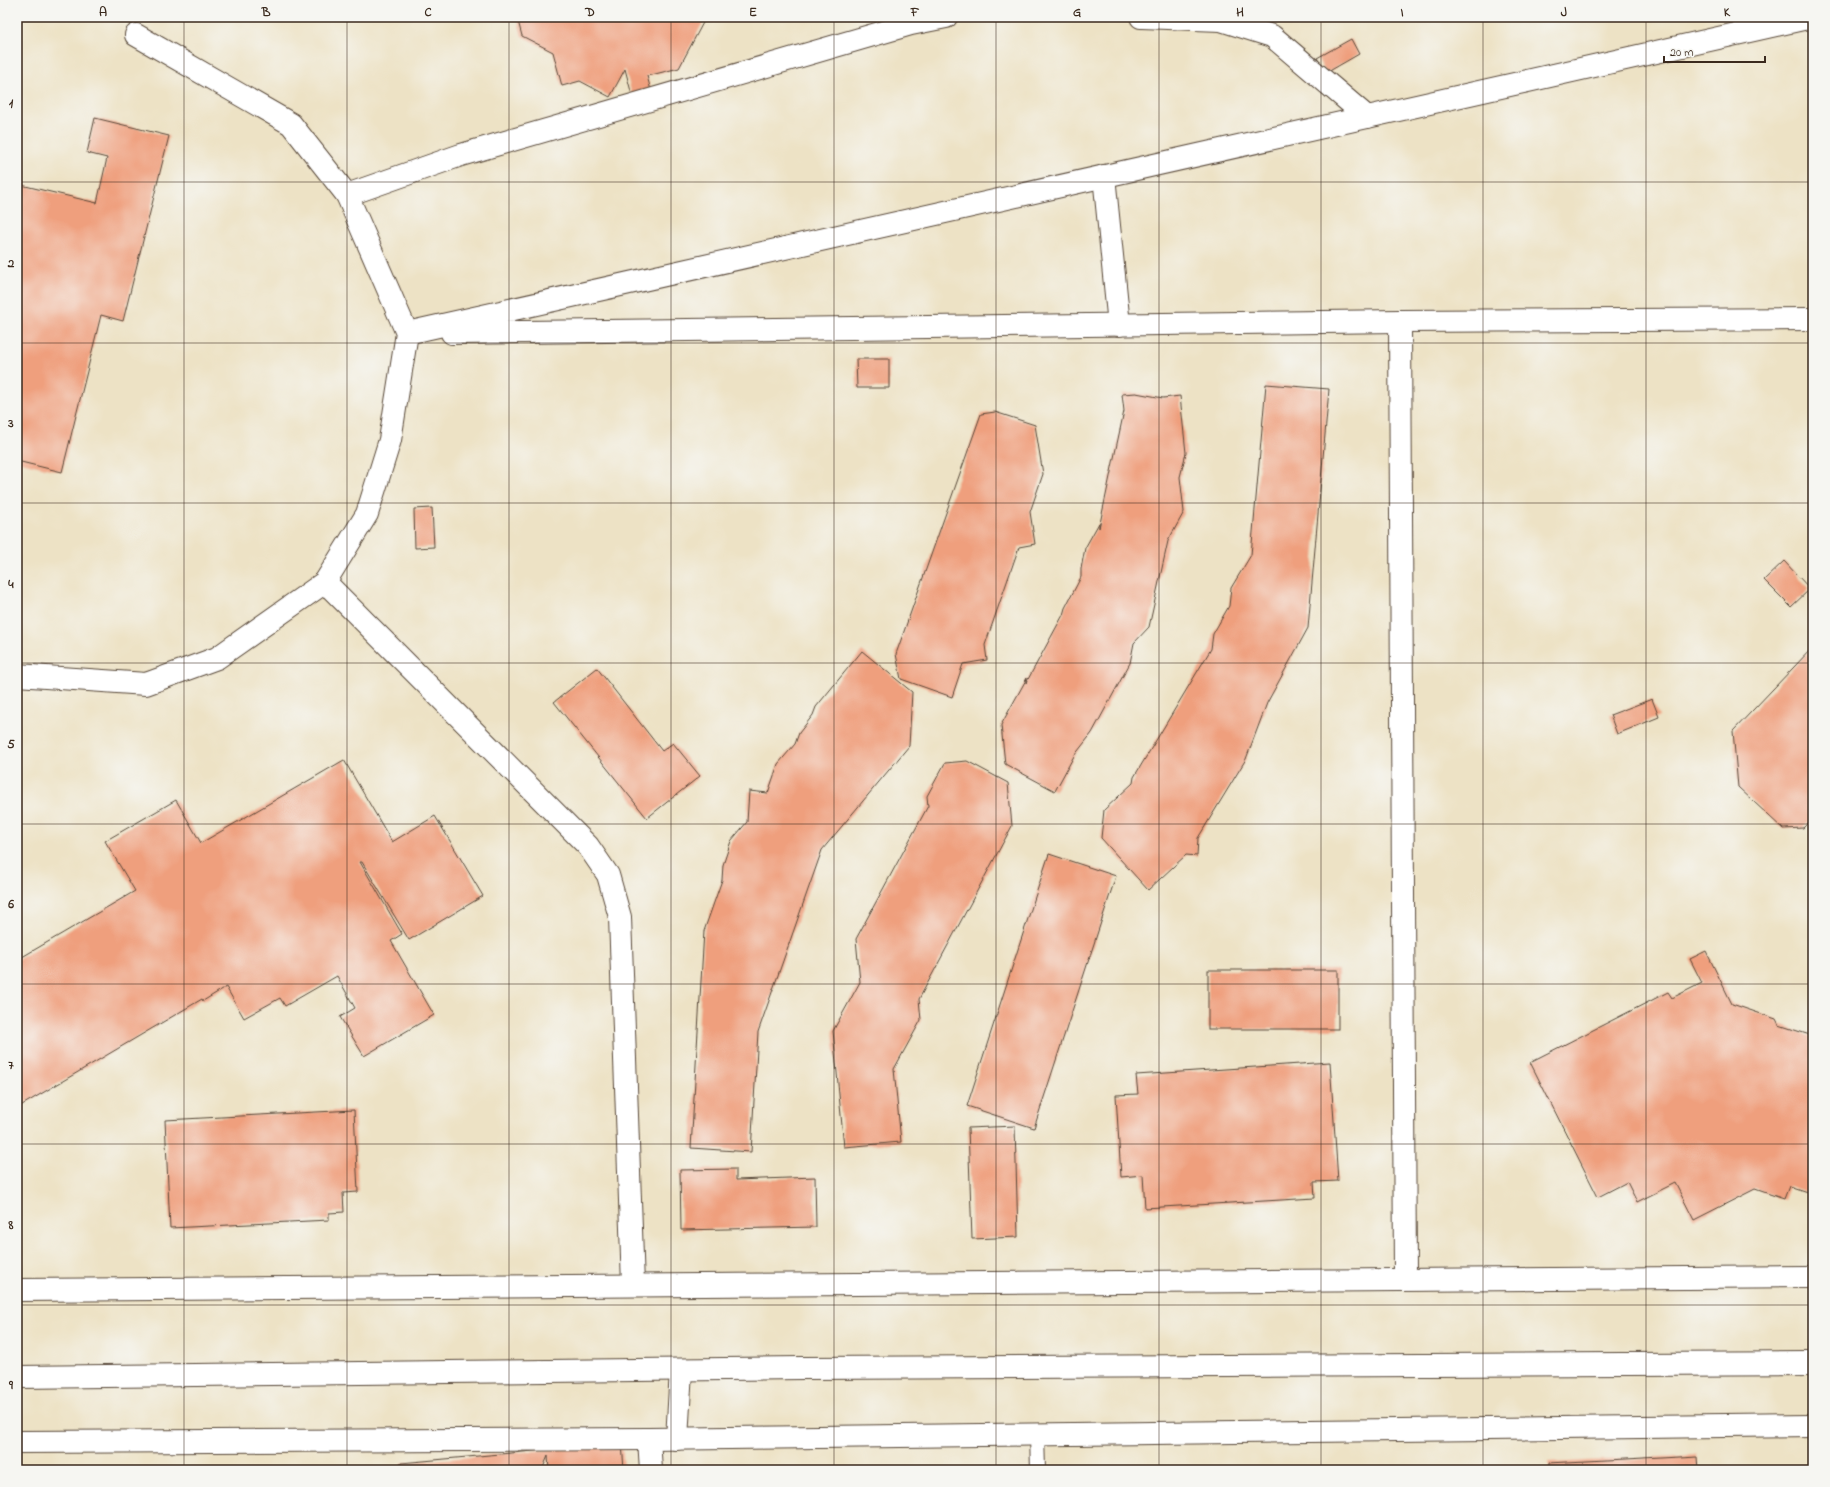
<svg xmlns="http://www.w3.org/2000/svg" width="1830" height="1487" viewBox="0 0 1830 1487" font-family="'Indie Flower',sans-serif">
<rect width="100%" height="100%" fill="#f6f6f2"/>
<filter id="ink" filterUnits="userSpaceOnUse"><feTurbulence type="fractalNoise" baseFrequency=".025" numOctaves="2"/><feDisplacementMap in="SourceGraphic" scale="8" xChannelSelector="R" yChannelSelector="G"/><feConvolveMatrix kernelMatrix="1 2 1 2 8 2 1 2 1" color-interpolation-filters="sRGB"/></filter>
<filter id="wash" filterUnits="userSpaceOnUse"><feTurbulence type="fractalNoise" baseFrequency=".012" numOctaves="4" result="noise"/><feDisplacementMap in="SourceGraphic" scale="16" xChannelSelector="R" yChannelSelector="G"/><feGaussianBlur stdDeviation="0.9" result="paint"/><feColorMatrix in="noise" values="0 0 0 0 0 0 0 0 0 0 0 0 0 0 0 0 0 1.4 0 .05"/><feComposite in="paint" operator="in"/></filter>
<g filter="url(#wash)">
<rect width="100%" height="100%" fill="#ede2c5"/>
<g id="blocks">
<g fill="#ef9f7d">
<path d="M517 17H706L679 68 647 76 652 94 633 99 625 69 610 97 580 81 562 86 553 52 522 36Z"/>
<path d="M1351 39 1359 54 1326 73 1317 58Z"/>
<path d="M17 96 20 97 18 109H17Z"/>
<path d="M95 118 169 136 123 321 101 315 62 472 17 461V184L97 203 107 158 87 153Z"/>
<path d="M856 359H889V388H857Z"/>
<path d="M1266 384 1329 389 1308 628 1267 703 1246 759 1198 838 1197 856 1186 855 1148 890 1101 838 1104 810 1133 783 1134 777 1211 649 1213 634 1229 606 1231 588 1251 555Z"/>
<path d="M1136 393 1163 398 1180 396 1186 453 1180 477 1184 512 1168 541 1149 627 1134 643 1130 663 1092 733 1074 756 1055 791 1005 764 1001 725 1027 678 1026 683 1063 615 1065 608 1081 577V569L1085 548 1099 523V528L1124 411 1122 394Z"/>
<path d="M995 412 1035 425 1043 474 1030 512 1035 544 1019 547 985 645 987 660 963 664 952 697 901 679 896 654 981 414Z"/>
<path d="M432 508 434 547 415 548 414 509Z"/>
<path d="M1784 561 1810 589 1791 607 1764 580Z"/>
<path d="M1813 647V818L1803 828 1783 829 1738 787 1733 731Z"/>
<path d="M862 651 912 692 909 746 822 850 758 1032 751 1152 691 1148 704 931 722 880 723 865 731 841 747 822 749 791 768 793 778 764 795 744 799 733 813 715 816 707Z"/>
<path d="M597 668 662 751 673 743 700 776 647 818 554 702Z"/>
<path d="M1652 699 1659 717 1617 734 1610 715Z"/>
<path d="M344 760 392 842 435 816 483 896 409 940 362 862H360L402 934 391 941 434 1015 364 1056 340 1017 355 1008 337 976 285 1006 280 998 244 1018 226 987 203 1001 202 999 17 1108V960L135 891 105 841 176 800 201 843Z"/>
<path d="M967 761 1008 783 1012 826 919 999 921 1020 894 1069 901 1142 844 1147 833 1031 860 982 856 939 928 806 927 796 945 763Z"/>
<path d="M1049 854 1116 876 1034 1128 967 1106Z"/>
<path d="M1706 951 1732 1004 1776 1019 1779 1025 1813 1036V1194L1789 1186 1784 1199 1755 1189 1694 1220 1675 1183 1637 1202 1627 1182 1598 1197 1530 1062 1668 992 1672 998 1702 983 1690 959Z"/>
<rect x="1208" y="970" width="130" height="59"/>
<path d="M1330 1062 1338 1181 1314 1182 1315 1198 1145 1208 1143 1175 1121 1177 1116 1095 1138 1094 1136 1075Z"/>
<path d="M354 1110 358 1192 343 1193 344 1212 329 1213V1220L170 1228 165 1120Z"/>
<path d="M1015 1126 1018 1237 972 1239 968 1128Z"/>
<path d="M736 1169V1180L815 1177 816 1227 681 1230 680 1170Z"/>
<path d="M622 1443 624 1470H549L548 1456 542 1470H401V1463Z"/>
<path d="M1697 1455 1698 1470H1549V1463Z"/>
</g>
</g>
</g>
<g filter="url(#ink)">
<use href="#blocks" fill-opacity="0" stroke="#564637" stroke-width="1"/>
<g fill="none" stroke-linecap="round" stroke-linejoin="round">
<g stroke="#564637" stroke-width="16">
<path id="service" d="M1037 1435 1038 1470"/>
</g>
<g stroke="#564637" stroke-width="24">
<g id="minor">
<path d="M1141 17 1221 20 1272 36 1367 117"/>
<path d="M1104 176 1119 325"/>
<path d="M347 195 461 155 911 24 946 17"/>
<path d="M1400 321 1405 1279"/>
<path d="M407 333 1812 17"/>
<path d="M452 333 1400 321 1813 319"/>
<path d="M325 582 588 846 608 875 620 917 633 1285"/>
<path d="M17 675 146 684 217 658 325 582 367 514 390 440 407 333 347 195 291 124 136 35"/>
<path d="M17 1290 1813 1277"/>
<path d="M17 1377 803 1368 1813 1363"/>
<path d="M649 1439 651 1470"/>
<path d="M677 1439 681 1370"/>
<path d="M17 1442 649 1439 1813 1425"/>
</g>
</g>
<use href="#service" stroke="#fff" stroke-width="14"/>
<use href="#minor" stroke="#fff" stroke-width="22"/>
</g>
</g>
<path fill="none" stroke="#3b2a1e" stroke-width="1" stroke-opacity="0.55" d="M184 17V1470M347 17V1470M509 17V1470M671 17V1470M834 17V1470M996 17V1470M1159 17V1470M1321 17V1470M1483 17V1470M1646 17V1470M17 182H1813M17 343H1813M17 503H1813M17 663H1813M17 824H1813M17 984H1813M17 1144H1813M17 1305H1813"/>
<rect width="1830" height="1487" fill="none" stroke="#f6f6f2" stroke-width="44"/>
<path d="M1664 56v6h101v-6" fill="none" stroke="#3b2a1e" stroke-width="2"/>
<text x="1670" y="56" font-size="12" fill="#3b2a1e" stroke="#f6f6f2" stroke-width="3" paint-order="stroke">20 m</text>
<rect x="22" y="22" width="1786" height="1443" fill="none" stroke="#3b2a1e" stroke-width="1.5"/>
<g font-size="13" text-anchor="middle" font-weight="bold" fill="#3b2a1e">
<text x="103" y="16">A</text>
<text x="266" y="16">B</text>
<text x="428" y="16">C</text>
<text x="590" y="16">D</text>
<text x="753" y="16">E</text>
<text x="915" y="16">F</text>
<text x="1077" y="16">G</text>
<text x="1240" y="16">H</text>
<text x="1402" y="16">I</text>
<text x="1564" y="16">J</text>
<text x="1727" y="16">K</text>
<text x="11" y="107">1</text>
<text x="11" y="267">2</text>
<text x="11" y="427">3</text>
<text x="11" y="588">4</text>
<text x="11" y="748">5</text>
<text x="11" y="908">6</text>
<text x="11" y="1069">7</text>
<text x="11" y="1229">8</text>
<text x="11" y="1389">9</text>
</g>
</svg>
